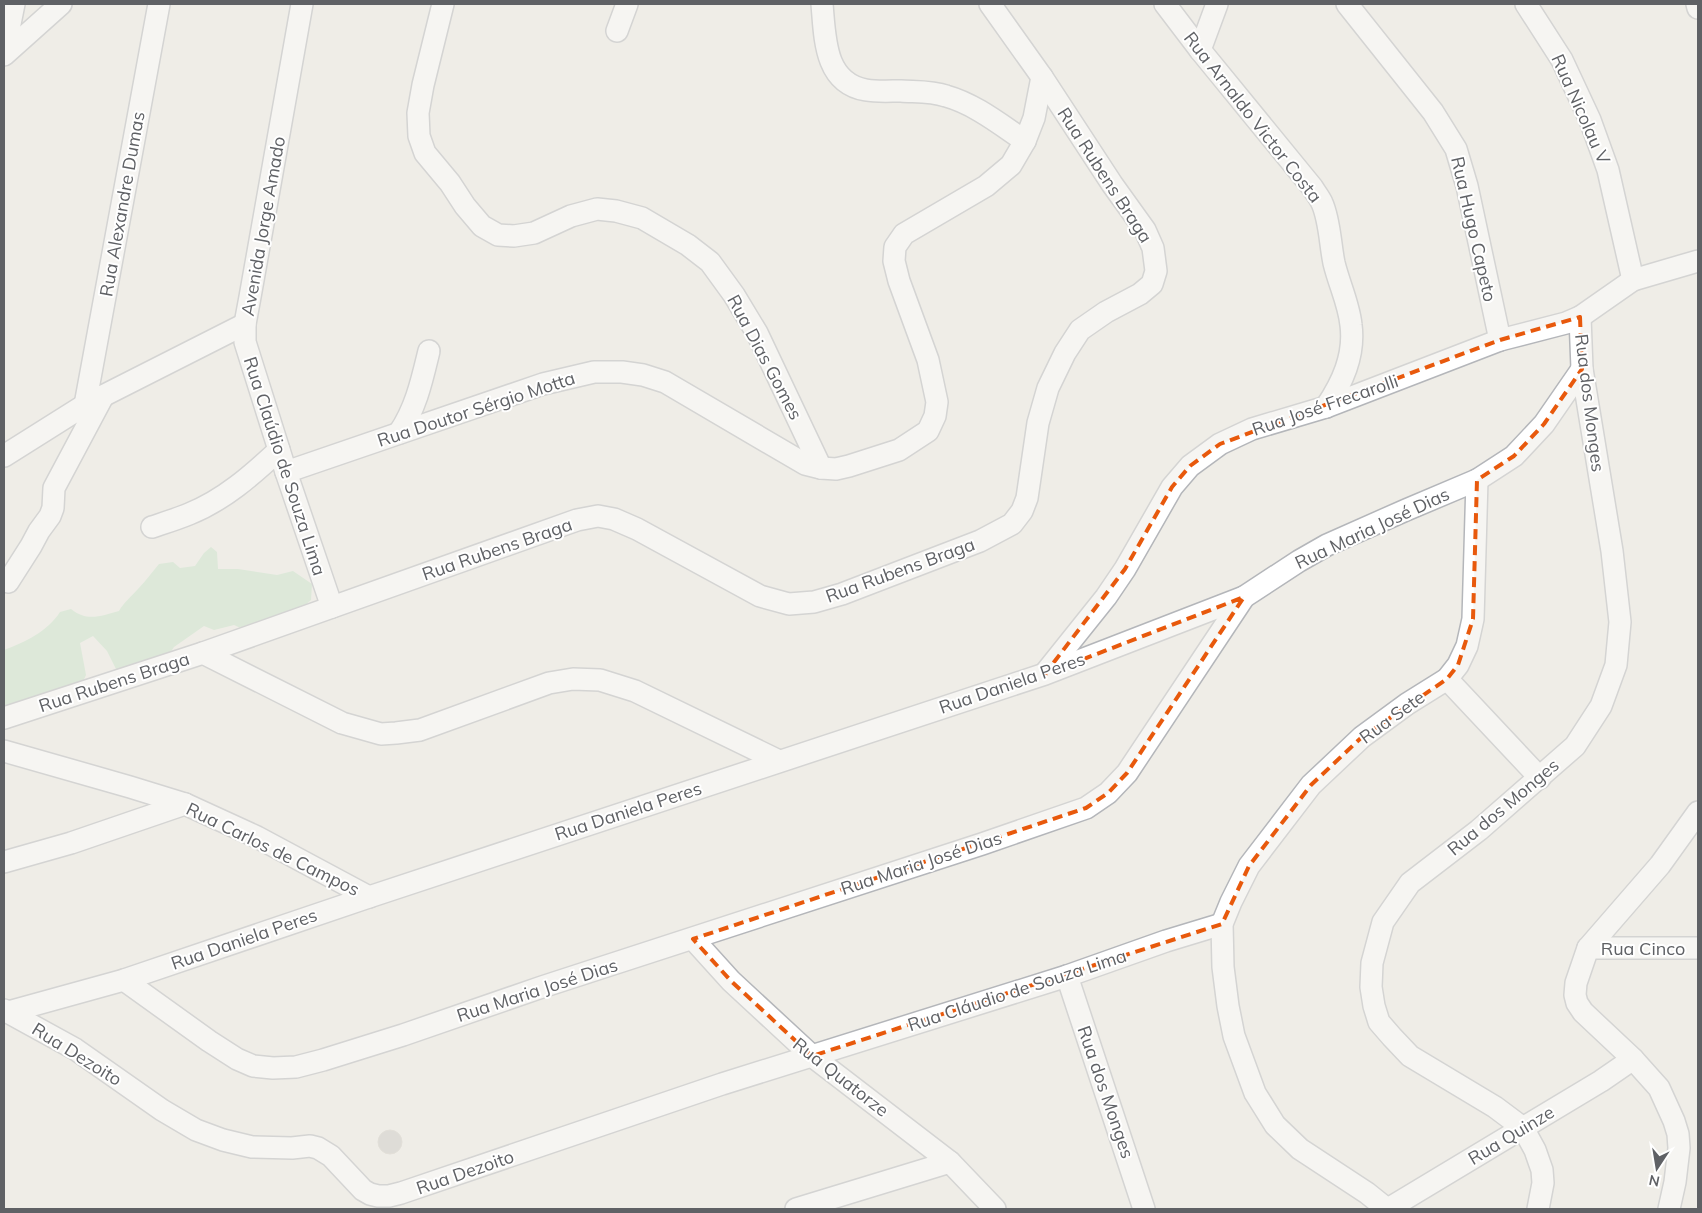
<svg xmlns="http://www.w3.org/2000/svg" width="1702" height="1213" viewBox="0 0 1702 1213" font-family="Mulish,sans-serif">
<rect width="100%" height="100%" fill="#efede7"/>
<path fill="#c7e3c8" d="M211 547 217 552 218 569H238L277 575 293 571 312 584 311 600 297 612 245 630 234 625 214 630 204 626 174 647 168 656 135 669H116L107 651 93 636 80 643 86 675 80 688 15 705H4V650C25 642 47 632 60 612L71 609C87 622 101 616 119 611 124 602 131 597 138 589 146 581 152 572 159 564L173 562 180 568 195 566 204 553Z"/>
<circle fill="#cac8c4" stroke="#d3cfc6" cx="390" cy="1142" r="12"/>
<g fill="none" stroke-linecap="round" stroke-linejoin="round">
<g stroke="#b4b6ba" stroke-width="24">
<g id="minor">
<path d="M302 4 250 297 245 324V342L286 472 332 607"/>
<path d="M443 4 423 85 418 113 419 136 425 153 450 183 465 206 482 226 498 235 514 236 534 233 571 216 597 209 616 211 642 218 688 245 710 262 734 295 757 333 821 468"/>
<path d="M822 4C825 37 824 83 866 90 877 92 890 91 901 91 916 92 932 91 946 96 975 104 1001 125 1025 141"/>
<path d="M1165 4 1200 50 1312 187C1315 192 1320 198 1322 203 1330 221 1330 244 1334 263 1339 284 1349 304 1351 325 1355 356 1342 383 1326 407"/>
<path d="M1347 4 1433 112 1456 149 1467 186 1500 340"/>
<path d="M1526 4 1562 60 1590 120 1608 170 1633 280"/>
<path d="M1697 4 1698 8"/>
<path d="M617 31 627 4"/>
<path d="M1200 50 1217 4"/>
<path d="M4 54 14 4"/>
<path d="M4 55 61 4"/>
<path d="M85 405 159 4"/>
<path d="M399 433C416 408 422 380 429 351"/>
<path d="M4 456 85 405 245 324"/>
<path d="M286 472 543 384 594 372H622L643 375 665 382 805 464 821 468 836 469 849 466 899 450 928 431 935 416 937 402 928 360 899 281 894 261 895 247 904 234 986 186 1011 165 1025 141 1034 118 1042 77"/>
<path d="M152 527C164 523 177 519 189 514 224 500 252 475 279 450"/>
<path d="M8 582 31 546 39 531 50 516 53 508 54 488 103 396"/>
<path d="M203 653 342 723 381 734 396 733 420 730 549 683 573 679 600 680 635 691 779 761"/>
<path d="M1046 672 1106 597 1125 569 1172 487 1190 466 1220 444 1252 429 1326 407 1500 340 1566 323 1580 317 1633 280 1698 261"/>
<path d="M1447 679 1540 778"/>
<path d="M4 718 203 653 577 520 598 516 614 519 637 529 760 596 789 604 814 602 842 594 980 541 1012 524 1022 511 1027 498 1038 423 1048 388 1065 353 1080 330 1106 312 1140 294 1152 284 1156 271 1153 248 1145 230 1112 184 1042 77 990 4"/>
<path d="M4 751 130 787 185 804 257 837 369 897"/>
<path d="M4 862 71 843 185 804"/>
<path d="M693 939 731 981 812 1056 950 1162 995 1209"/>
<path d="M1588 948H1698"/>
<path d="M1067 976 1144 1209"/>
<path d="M124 980 209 1041 237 1059 253 1066 273 1068 296 1067 323 1060 403 1035 542 987 982 844 1086 808 1108 793 1127 773 1244 597 1299 561 1327 545 1406 510 1477 480 1514 456 1544 424 1582 369"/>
<path d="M4 1010 75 1049 162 1110 196 1130 223 1140 252 1147 292 1148 310 1146 318 1148 331 1156 363 1190 370 1194 378 1196H389L401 1193 722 1084 1067 976 1166 941 1222 924"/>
<path d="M8 1012 124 980 369 897 1045 674 1244 597"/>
<path d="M796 1209 950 1162"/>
<path d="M1387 1209 1367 1193 1300 1149 1275 1125 1255 1093 1234 1036 1228 1006 1223 967 1222 924 1231 902 1249 866 1311 785 1362 737 1407 704 1447 679 1458 665 1467 646 1473 619 1477 480"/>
<path d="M1388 1209 1601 1081 1633 1059"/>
<path d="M1538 1209 1543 1183 1542 1170 1535 1150 1523 1128 1495 1107 1410 1056 1392 1037 1379 1022 1374 1006 1371 987 1372 963 1383 922 1410 883 1479 830 1575 746 1601 706 1616 665 1620 622 1612 551 1582 369 1580 317"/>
<path d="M1669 1209 1675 1182 1679 1148 1678 1134 1674 1121 1659 1088 1633 1059 1583 1012 1577 1003 1575 995 1576 983 1588 948 1660 865 1698 812"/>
</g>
</g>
<use href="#minor" stroke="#fff" stroke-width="21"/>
</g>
<path d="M0 0H1702V1213H0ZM1580 317 1582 369 1544 424 1514 456 1477 480 1473 619 1458 665 1447 679 1362 737 1311 785 1249 866 1222 924 812 1056 731 981 693 939 1086 808 1108 793 1127 773 1244 597 1045 674 1125 569 1172 487 1190 466 1220 444 1500 340Z" fill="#efede7" fill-opacity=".55" fill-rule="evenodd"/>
<path fill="none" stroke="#e8590c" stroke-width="4" stroke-dasharray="10 6" stroke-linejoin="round" d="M1580 317 1582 369 1544 424 1514 456 1477 480 1473 619 1458 665 1447 679 1362 737 1311 785 1249 866 1222 924 812 1056 731 981 693 939 1086 808 1108 793 1127 773 1244 597 1045 674 1125 569 1172 487 1190 466 1220 444 1500 340Z"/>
<g text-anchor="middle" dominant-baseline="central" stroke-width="4" stroke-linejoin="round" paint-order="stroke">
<g font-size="18" fill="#5f6165" stroke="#fff">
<text transform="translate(1581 109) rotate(66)">Rua Nicolau V</text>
<text transform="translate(1253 117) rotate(52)">Rua Arnaldo Victor Costa</text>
<text transform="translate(1105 175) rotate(57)">Rua Rubens Braga</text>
<text transform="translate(122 204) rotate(-80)">Rua Alexandre Dumas</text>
<text transform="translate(263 226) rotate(-80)">Avenida Jorge Amado</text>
<text transform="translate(1474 229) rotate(77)">Rua Hugo Capeto</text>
<text transform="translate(765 357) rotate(62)">Rua Dias Gomes</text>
<text transform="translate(1590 403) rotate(83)">Rua dos Monges</text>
<text transform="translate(1325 405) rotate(-19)">Rua José Frecarolli</text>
<text transform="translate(476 409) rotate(-18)">Rua Doutor Sérgio Motta</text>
<text transform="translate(285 466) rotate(72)">Rua Claúdio de Souza Lima</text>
<text transform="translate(1372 528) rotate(-25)">Rua Maria José Dias</text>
<text transform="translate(497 549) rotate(-19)">Rua Rubens Braga</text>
<text transform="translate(900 570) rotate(-20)">Rua Rubens Braga</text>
<text transform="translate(114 682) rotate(-18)">Rua Rubens Braga</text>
<text transform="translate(1012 683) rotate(-19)">Rua Daniela Peres</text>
<text transform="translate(1392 717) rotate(-36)">Rua Sete</text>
<text transform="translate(1503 807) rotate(-40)">Rua dos Monges</text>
<text transform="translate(628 811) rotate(-18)">Rua Daniela Peres</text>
<text transform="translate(273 849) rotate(26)">Rua Carlos de Campos</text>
<text transform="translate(921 863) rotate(-18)">Rua Maria José Dias</text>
<text transform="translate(244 939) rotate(-19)">Rua Daniela Peres</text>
<text x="1643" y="948">Rua Cinco</text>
<text transform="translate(537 990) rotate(-18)">Rua Maria José Dias</text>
<text transform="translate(1017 990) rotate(-18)">Rua Cláudio de Souza Lima</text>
<text transform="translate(77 1054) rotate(32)">Rua Dezoito</text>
<text transform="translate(841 1077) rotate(38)">Rua Quatorze</text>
<text transform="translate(1106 1092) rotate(71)">Rua dos Monges</text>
<text transform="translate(1511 1135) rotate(-31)">Rua Quinze</text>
<text transform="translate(465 1172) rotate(-19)">Rua Dezoito</text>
</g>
</g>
<rect width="1702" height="1213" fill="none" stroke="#5f6165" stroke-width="10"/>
<g transform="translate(1657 1168) rotate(192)" stroke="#ffffff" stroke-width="4" paint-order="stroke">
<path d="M0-4L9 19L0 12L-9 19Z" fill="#5f6165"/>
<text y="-8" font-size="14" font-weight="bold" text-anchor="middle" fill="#5f6165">N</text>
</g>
</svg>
